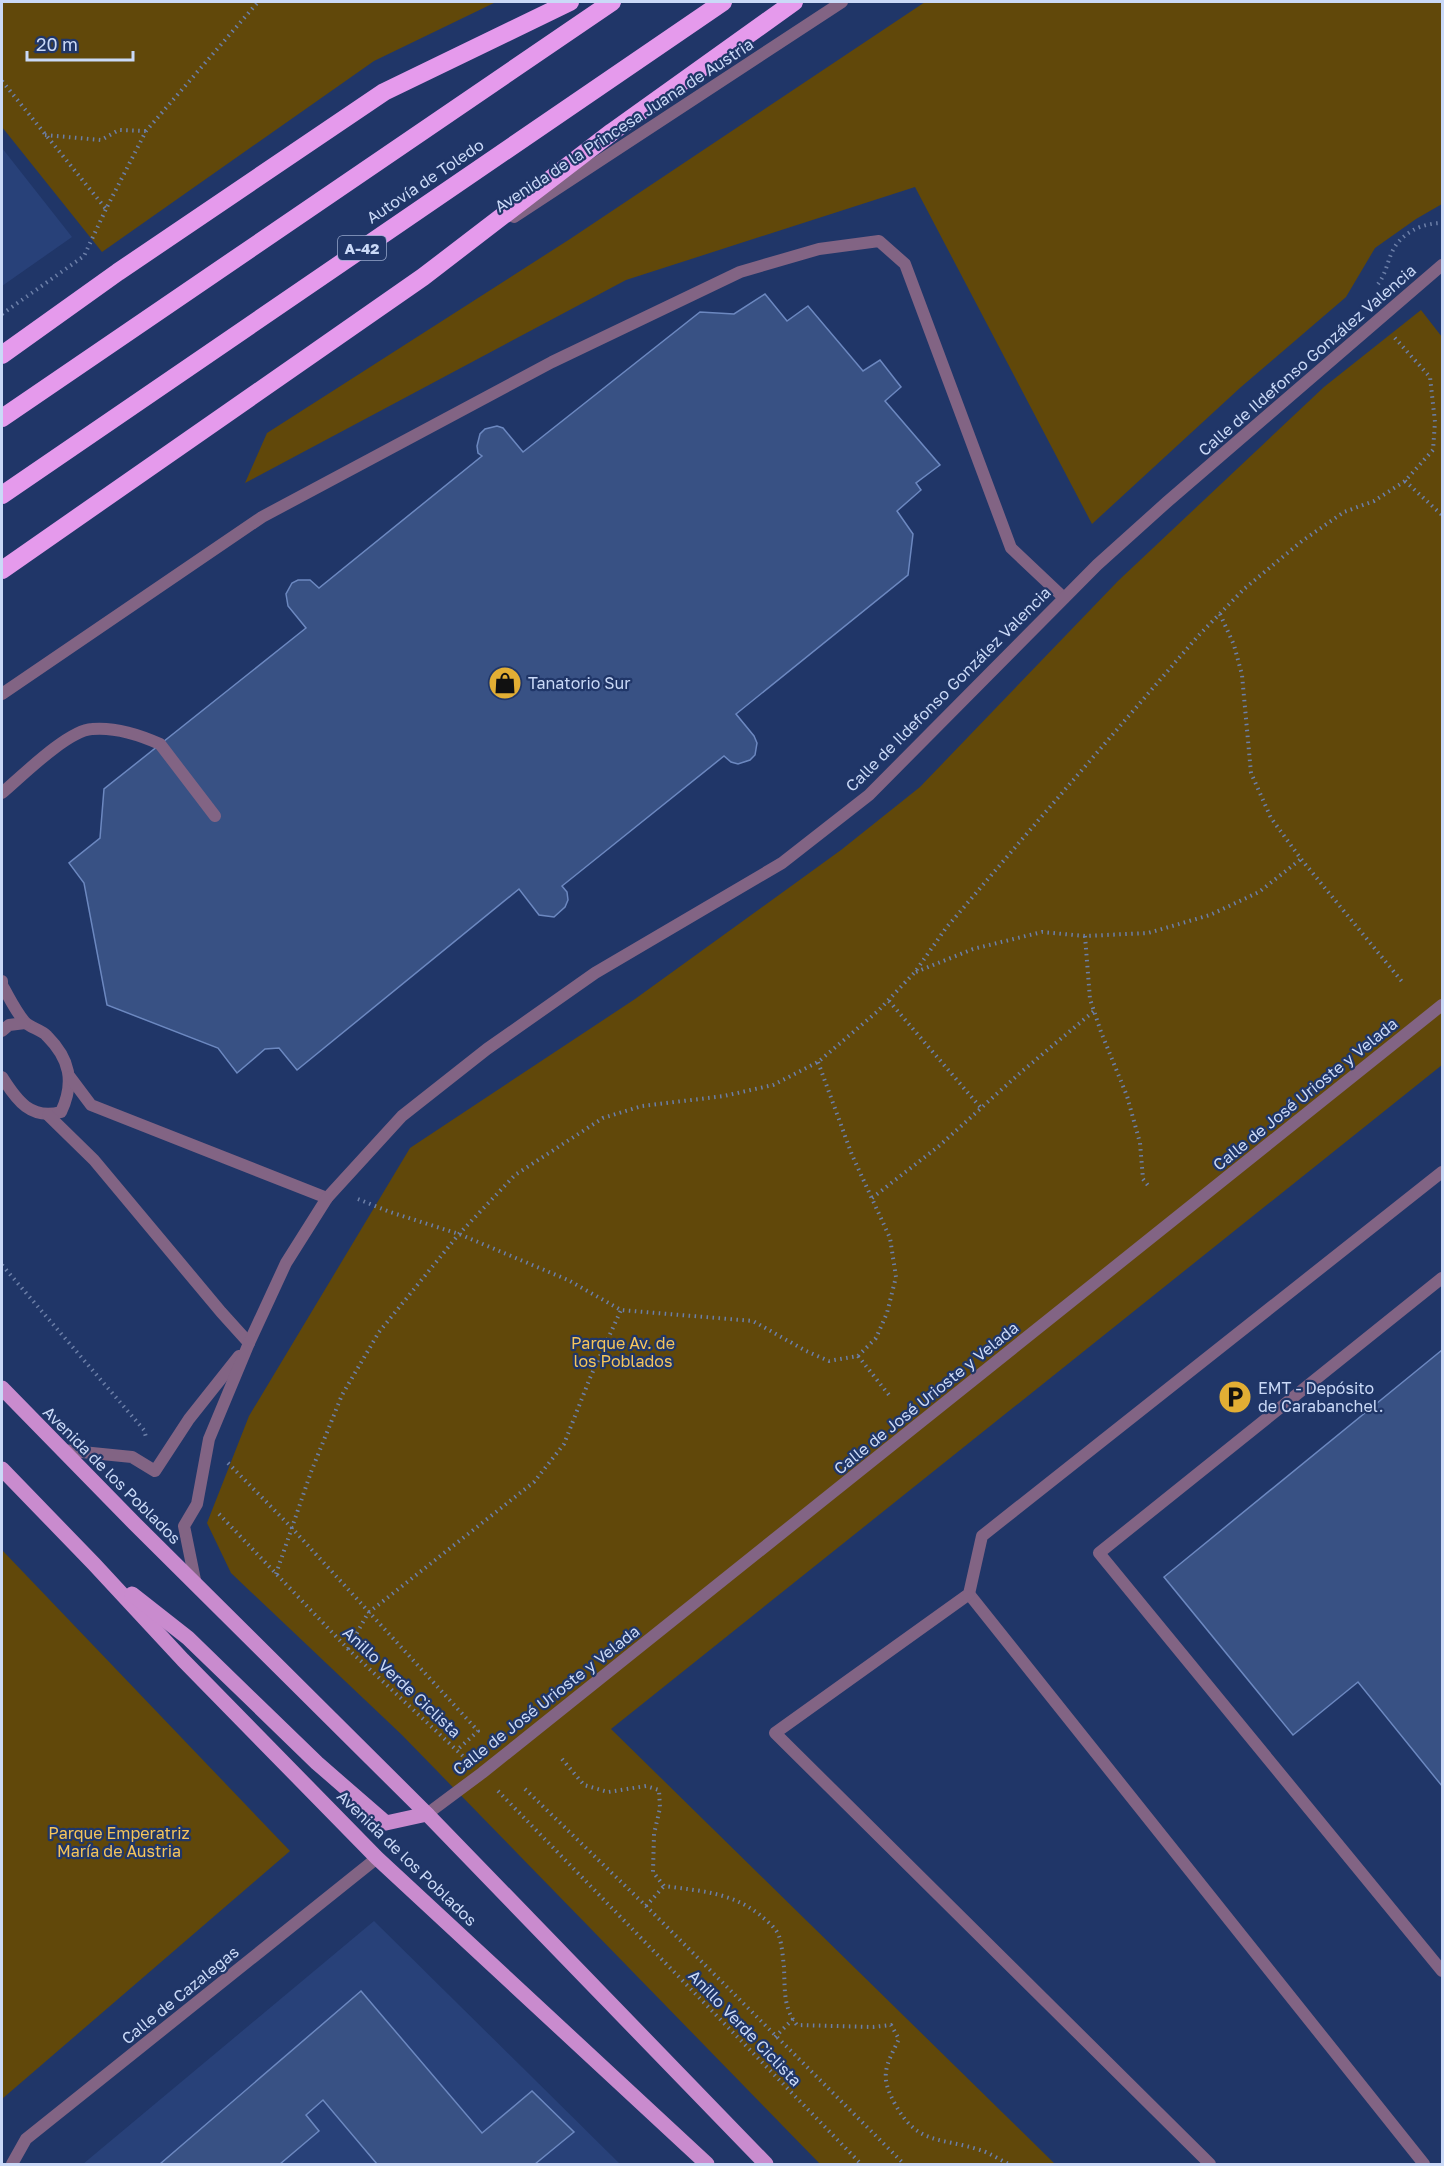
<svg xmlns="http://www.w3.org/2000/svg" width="1444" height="2166" viewBox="0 0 1444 2166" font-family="'Golos Text',sans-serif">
<rect width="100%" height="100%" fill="#203668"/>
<g fill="#284179">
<path d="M2 148 72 237 2 286Z"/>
<path d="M374 1921 620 2164H83Z"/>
</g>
<g fill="#61480a">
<path d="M2 2H496L374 61 102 252 2 127Z"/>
<path d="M925 2H1442V204L1416 219 1375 248 1346 297 1241 387 1092 524 915 187 626 280 245 483 267 433 570 239Z"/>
<path d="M1421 310 1442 337V1065L611 1729 1055 2164H820L402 1735 231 1573 207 1523 249 1416 410 1148 635 999 841 850 920 787 1118 581 1324 387Z"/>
<path d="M2 1550 290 1851 2 2099Z"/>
</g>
<g fill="#385184" stroke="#6c88c0" stroke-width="1.5">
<path d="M765 294 787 321 808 306 863 371 880 360 901 387 885 401 940 465 916 483 921 490 897 511 913 534 908 575 736 714 754 736 757 743 755 755 750 760 738 764 731 762 724 756 562 886 567 892 568 900 565 907 554 917 539 915 519 889 297 1070 279 1048 265 1049 237 1073 218 1048 107 1005 84 883 69 863 100 838 104 789 306 628 288 606 286 594 292 583 298 580H310L319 588 482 456 478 453 477 446 480 434 485 429 497 426 503 428 523 452 700 312 734 314Z"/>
<path d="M1442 1350V1786L1358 1682 1293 1735 1164 1577Z"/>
<path d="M361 1991 482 2133 532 2091 574 2132 535 2164H377L323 2100 306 2115 319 2131 280 2164H160Z"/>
</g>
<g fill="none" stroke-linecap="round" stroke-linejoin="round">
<g stroke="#6c7fa8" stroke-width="4" stroke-dasharray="1.5 4.5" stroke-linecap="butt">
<path d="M2 81 106 209 146 131 258 2"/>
<path d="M45 135 101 140 119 130 146 131"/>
<path d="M1378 284C1387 273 1388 256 1396 245 1407 230 1425 223 1442 223"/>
<path d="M2 314 84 256 106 209"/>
<path d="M1405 481 1442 515"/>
<path d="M1220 614 1234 645 1242 675 1251 773 1271 818 1301 859 1404 984"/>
<path d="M1085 936 1090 999 1101 1032 1127 1096 1140 1143 1143 1179 1150 1188"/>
<path d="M916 972 973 949 1042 932 1085 936 1148 933 1210 915 1259 892 1301 859"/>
<path d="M889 1001 981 1108"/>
<path d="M872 1198 939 1146 1020 1073 1094 1011"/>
<path d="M358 1199 390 1212 459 1234 568 1280 621 1310 753 1321 806 1351 829 1361 858 1356 876 1338 887 1313 896 1277 890 1238 852 1155 818 1062"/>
<path d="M2 1265 144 1430 146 1437"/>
<path d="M858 1356 889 1395"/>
<path d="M228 1463 291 1527 478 1731 457 1750"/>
<path d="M219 1514 348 1649 465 1758"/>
<path d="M276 1574 311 1472 342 1395 379 1332 459 1234 515 1175 603 1118 642 1106 724 1096 773 1085 818 1062 878 1011 915 972 946 928 1030 830 1198 636 1244 589 1302 541 1344 512 1374 501 1405 481 1433 450 1435 422 1430 377 1394 337"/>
<path d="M348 1649 368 1613 534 1482 564 1444 590 1378 621 1310"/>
<path d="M562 1759 584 1785 608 1792 646 1786 659 1790 660 1808 654 1834 653 1872 664 1886C700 1891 731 1892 760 1915 767 1921 776 1928 779 1936 782 1945 783 1958 784 1968 785 1989 783 2008 797 2025L873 2027 891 2025 899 2039C886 2066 879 2075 895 2104 918 2146 941 2137 980 2150 990 2153 1000 2160 1009 2164"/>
<path d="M525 1789 646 1906 904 2164"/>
<path d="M498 1791 861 2164"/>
<path d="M646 1906 664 1886"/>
<path d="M775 2037 793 2019"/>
</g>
<g stroke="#826484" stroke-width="12">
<path d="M2 694 262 517 552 362 740 272 819 249 879 241 905 264 1011 548 1064 598"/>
<path d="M2 793C21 777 68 730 92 729 114 727 140 735 160 744L215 816"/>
<path d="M2 981V985C9 997 15 1010 24 1021 29 1028 41 1029 47 1036 70 1059 75 1082 61 1112 31 1120 17 1101 2 1077"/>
<path d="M2 1031 9 1025 25 1023"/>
<path d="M70 1077 91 1105 327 1198"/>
<path d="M48 1115 94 1160 221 1312 249 1343"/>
<path d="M1442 1278 1099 1553 1442 1971"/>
<path d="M969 1594 1424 2164"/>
<path d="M427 1814 482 1773 1442 1005"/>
<path d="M1210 2164 775 1733 969 1594 982 1536 1442 1172"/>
</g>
<g stroke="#826484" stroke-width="12">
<path d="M514 217 842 2"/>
<path d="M62 1450 132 1457 155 1471 189 1419 239 1356"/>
<path d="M196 1585 184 1526 197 1504 209 1439 249 1343 286 1263 327 1198 402 1116 487 1049 595 973 782 863 869 795 1097 565 1167 502 1442 265"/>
<path d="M12 2164 26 2139 377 1858"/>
</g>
<g stroke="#c98bce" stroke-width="15">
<path d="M2 1388 134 1523 427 1814 766 2164"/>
<path d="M2 1469 94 1564 183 1660 377 1858 707 2164"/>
<path d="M132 1594 188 1638 317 1763 386 1823 427 1814"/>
</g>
<g stroke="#e59aec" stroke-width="18">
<path d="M2 355 118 272 384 92 570 2"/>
<path d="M2 418 612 2"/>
<path d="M2 495 723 2"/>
<path d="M2 570 423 277 612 132 794 2"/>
</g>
</g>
<defs>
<g id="shop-disc" transform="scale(1.725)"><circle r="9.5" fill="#e2ae34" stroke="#203668"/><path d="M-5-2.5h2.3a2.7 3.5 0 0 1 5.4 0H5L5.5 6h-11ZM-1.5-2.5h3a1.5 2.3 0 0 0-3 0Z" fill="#111"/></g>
<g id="parking-disc" transform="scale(1.725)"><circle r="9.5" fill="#e2ae34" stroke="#203668"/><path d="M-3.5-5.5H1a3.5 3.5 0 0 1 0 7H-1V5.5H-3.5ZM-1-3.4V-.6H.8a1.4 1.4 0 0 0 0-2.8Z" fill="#111"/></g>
</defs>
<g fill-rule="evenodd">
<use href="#shop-disc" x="505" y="683"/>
<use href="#parking-disc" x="1235" y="1397"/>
</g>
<g text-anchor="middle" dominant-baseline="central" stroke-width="4.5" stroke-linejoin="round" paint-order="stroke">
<rect fill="#203668" stroke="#97a8cc" stroke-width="1.5" x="338" y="236" width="48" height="24" rx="4.5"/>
<g font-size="15" font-weight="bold" fill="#cad9f7">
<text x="362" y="248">A-42</text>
</g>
<g font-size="16" fill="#cad9f7" stroke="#203668">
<text transform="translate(624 125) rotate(-33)">Avenida de la Princesa Juana de Austria</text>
<text transform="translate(425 181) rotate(-34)">Autovía de Toledo</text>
<text transform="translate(1307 360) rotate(-41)">Calle de Ildefonso González Valencia</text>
<text transform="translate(948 689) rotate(-45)">Calle de Ildefonso González Valencia</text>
<text transform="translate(1305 1094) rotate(-39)">Calle de José Urioste y Velada</text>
<text transform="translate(926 1398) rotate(-39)">Calle de José Urioste y Velada</text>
<text transform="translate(112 1475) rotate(45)">Avenida de los Poblados</text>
<text transform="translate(402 1682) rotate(43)">Anillo Verde Ciclista</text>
<text transform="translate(546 1700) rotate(-38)">Calle de José Urioste y Velada</text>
<text transform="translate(407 1858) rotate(44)">Avenida de los Poblados</text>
<text transform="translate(180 1995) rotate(-39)">Calle de Cazalegas</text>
<text transform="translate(745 2028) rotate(46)">Anillo Verde Ciclista</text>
</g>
<g font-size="16" fill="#cad9f7" stroke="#203668" text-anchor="start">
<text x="528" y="683">Tanatorio Sur</text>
<text x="1258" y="1388">EMT - Depósito<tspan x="1258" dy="18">de Carabanchel.</tspan></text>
</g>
<g font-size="16" fill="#f6c55b" stroke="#203668">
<text x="623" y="1343">Parque Av. de<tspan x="623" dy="18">los Poblados</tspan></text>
<text x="119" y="1833">Parque Emperatriz<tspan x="119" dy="18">María de Austria</tspan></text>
</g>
</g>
<rect width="1444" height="2166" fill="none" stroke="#cad9f7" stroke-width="6"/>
<path d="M27 51v9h106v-9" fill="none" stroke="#cad9f7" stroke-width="3"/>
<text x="36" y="51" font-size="18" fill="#cad9f7" stroke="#203668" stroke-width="4.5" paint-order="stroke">20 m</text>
</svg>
